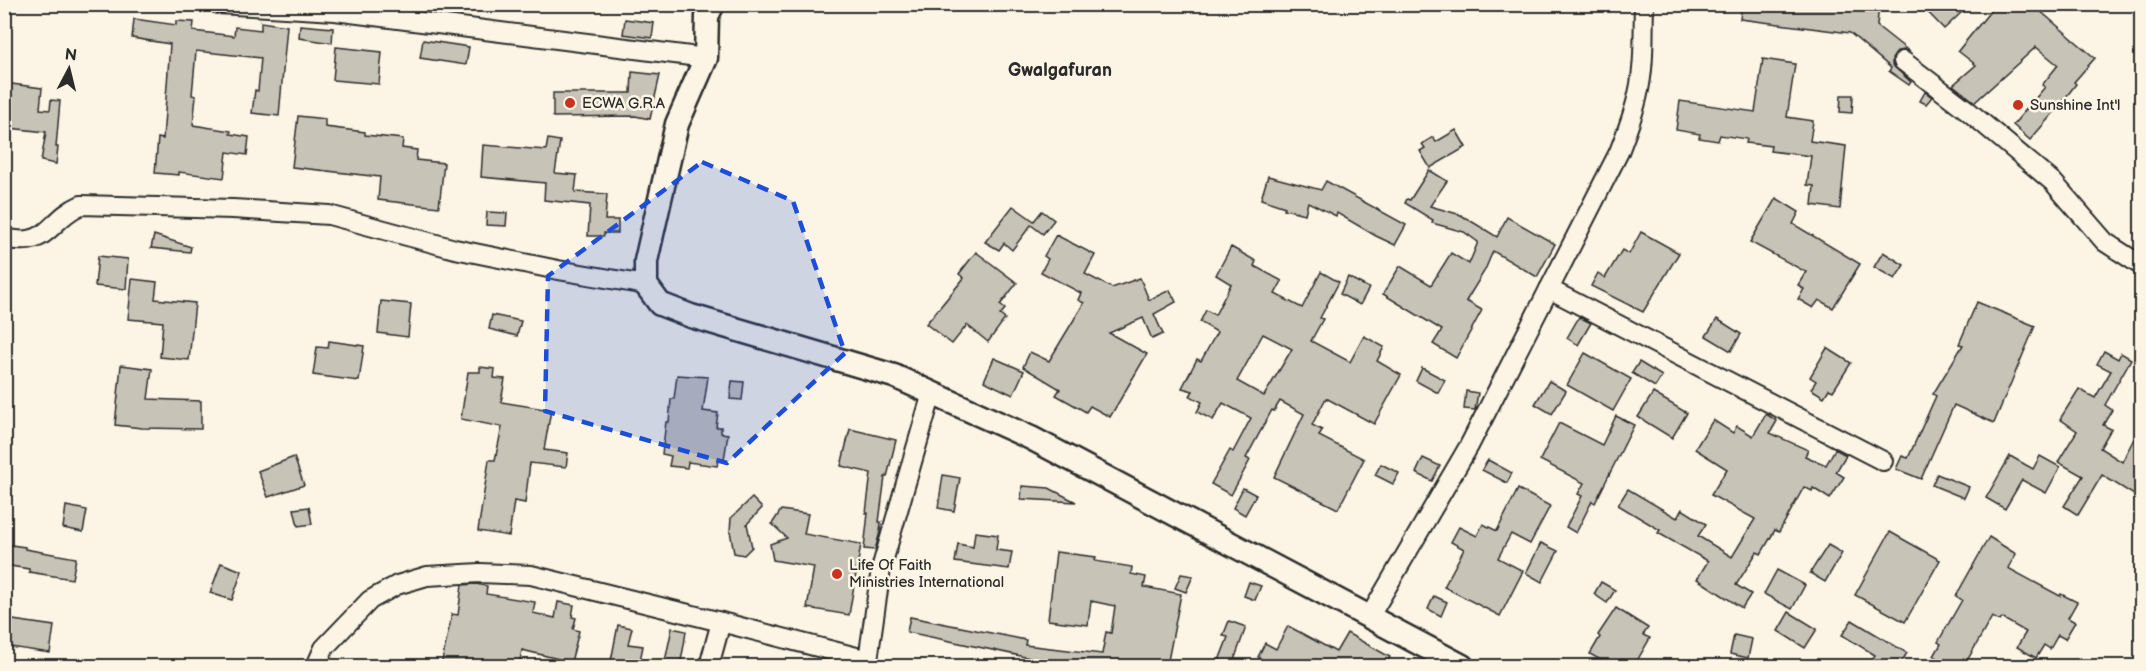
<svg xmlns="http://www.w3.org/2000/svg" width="2146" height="671" viewBox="0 0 2146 671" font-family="'Balsamiq Sans',sans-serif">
<rect width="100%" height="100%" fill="#fcf5e5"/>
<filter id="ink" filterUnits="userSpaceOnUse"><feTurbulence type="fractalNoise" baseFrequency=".0167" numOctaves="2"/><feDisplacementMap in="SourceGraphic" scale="12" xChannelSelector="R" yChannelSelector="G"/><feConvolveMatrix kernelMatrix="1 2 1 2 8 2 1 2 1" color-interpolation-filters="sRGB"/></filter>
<g filter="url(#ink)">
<g fill="#c8c3b7" stroke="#2b2b2b" stroke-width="1.5" fill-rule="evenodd">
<path d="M1742 4H1879L1877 26 1910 52 1904 50 1898 51 1892 59V65L1911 82 1909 85 1889 71 1891 68 1850 33 1740 19Z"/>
<path d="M1920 4H1956L1963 11 1944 29Z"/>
<path d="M1996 4H2032L2095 58 2074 82 2076 84 2056 110 2030 140 2013 125 2045 87 2042 85 2058 65 2036 47 1975 102 1953 85 1976 65 1958 51Z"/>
<path d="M134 19 176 25V21L194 22 193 31 234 36 235 27 261 30V22L287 26 279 116 252 113 255 90 258 91 261 58 196 51 192 95 196 96 193 125 231 131 230 134 249 137 247 155 227 152 224 178 179 172V175L155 173 158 138 163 139 170 44 132 38Z"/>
<path d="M625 19 654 23 652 38 623 34Z"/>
<path d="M300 25 333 28 332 43 299 38Z"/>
<path d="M423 40 469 47 466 65 420 58Z"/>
<path d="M336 47 382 52 379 84 333 80Z"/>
<path d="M1763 59 1795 64 1787 117 1813 121 1810 141 1846 146 1840 209 1812 205 1814 186 1807 185 1811 156 1770 151 1771 146 1746 143 1747 139 1720 135 1718 141 1699 138 1700 134 1676 130 1680 101 1755 112Z"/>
<path d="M632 72 660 75 650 119 635 116 553 117V93H631Z"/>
<path d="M4 83 42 88 40 109 50 110 51 100 60 101 56 147H58L56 164 41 161 46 132 9 128 10 116 4 115Z"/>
<path d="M1925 92 1932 97 1926 104 1920 101Z"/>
<path d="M1841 95H1853L1852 113 1840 112Z"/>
<path d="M298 116 325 119V127L365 132V135L403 139 402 148 417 150 416 160 444 163 439 207 378 200 380 177 292 167Z"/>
<path d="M1456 130 1466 147 1430 168 1420 151 1425 148 1422 144 1433 137 1436 142Z"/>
<path d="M548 139 560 141 555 173 577 175 575 192 607 194 605 220H618V233H604V236H588L590 205 544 200 545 183 481 177 483 145 546 150Z"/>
<path d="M1429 170 1447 181 1430 206 1461 215 1497 237 1507 217 1555 244 1537 277 1493 251 1485 270 1466 301 1482 310 1456 358 1433 344 1442 330 1383 294 1400 266 1431 285 1451 253 1469 264 1478 242 1464 232 1432 223 1433 220 1405 203 1407 199 1410 200Z"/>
<path d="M1268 176 1321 190 1326 181 1406 225 1395 245 1376 236 1337 213 1336 216 1308 202 1305 214 1284 209 1285 207 1261 199Z"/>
<path d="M1776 198 1799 212 1793 224 1860 264 1833 308 1819 300 1813 308 1798 299 1804 289 1798 285 1806 272 1750 242Z"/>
<path d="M1013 206 1034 221 1042 211 1054 220 1043 234 1031 225 1012 250 1004 243 999 250 985 242Z"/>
<path d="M487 212 507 213 506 226 486 225Z"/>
<path d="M1641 232 1679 253 1643 312 1591 286 1598 273 1605 278 1622 250 1629 254Z"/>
<path d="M154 235 191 247 190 252 151 248Z"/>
<path d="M1056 235 1095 255 1085 274 1112 288 1140 278 1149 300 1170 290 1176 302 1154 314 1163 334 1152 339 1143 318 1109 333 1147 354 1110 417 1090 406 1086 412 1056 395 1060 389 1023 367 1030 352 1049 361 1084 303 1078 300 1081 293 1041 272 1048 259 1044 256Z"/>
<path d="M1231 247 1256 261 1254 266 1282 281 1275 294 1302 308 1321 272 1339 282 1320 318 1323 319 1311 341 1350 362 1364 336 1384 347 1377 361 1401 375 1374 424 1326 398 1312 425 1322 430 1319 436 1364 459 1338 509 1274 477 1304 414 1280 401 1274 411 1272 410 1246 458 1250 460 1231 495 1211 484 1230 450 1233 452 1251 418 1223 403 1213 420 1197 412 1202 402 1190 396 1193 391 1182 388 1197 359 1201 361 1217 332 1200 322 1206 310 1215 315 1231 284 1216 275ZM1263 334 1292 349 1264 396 1237 381Z"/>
<path d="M976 252 1017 283 1000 305 1005 309 1000 315 1005 319 988 342 967 325 952 344 926 324 964 278 959 274Z"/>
<path d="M1883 252 1904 265 1895 279 1874 267Z"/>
<path d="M98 256 128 259 126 289 95 286Z"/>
<path d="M1348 277 1369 288 1360 305 1340 294Z"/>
<path d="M132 279 157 282 155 299 195 303 189 360 160 357 163 322 128 319Z"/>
<path d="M381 301 411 304 408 337 378 333Z"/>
<path d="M1977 302 2035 326 1994 423 1954 405 1921 479 1896 469 1902 456 1908 458 1936 396 1933 394 1963 345 1959 344Z"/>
<path d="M492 315 521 321 517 336 489 329Z"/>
<path d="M1579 317 1591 323 1578 345 1567 338Z"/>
<path d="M1717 319 1741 334 1731 351 1706 336Z"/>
<path d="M329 341 364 346 359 381 313 375 317 347 328 348Z"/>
<path d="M1827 348 1851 363 1833 391 1829 389 1824 397 1811 389 1816 381 1810 377Z"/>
<path d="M2104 351 2118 359 2121 353 2131 359 2105 405 2112 410 2103 425 2111 429 2100 448 2122 462 2142 423V500L2102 475 2078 515 2064 506 2083 476 2058 462 2077 431 2060 419 2079 389 2095 398 2111 371 2097 364Z"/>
<path d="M1585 353 1631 379 1613 411 1567 385Z"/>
<path d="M994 358 1024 371 1013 395 984 381Z"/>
<path d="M1639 362 1662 376 1655 387 1632 373Z"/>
<path d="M121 365 152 369 148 399 201 401V429L142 428 115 425Z"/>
<path d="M480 367 495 369 494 378 505 379 501 402 551 410 544 450 568 453 566 467 530 463 525 503 514 501 509 536 478 531 489 460H495L502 427 461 419 468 372H480Z"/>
<path d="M1422 368 1445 380 1438 393 1416 381Z"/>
<path d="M677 375 708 377 703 411 718 413 716 427H721V433L728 434 724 460 719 459 717 466 688 462 687 468 669 466 671 456 662 454 666 422H669L671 399H674Z"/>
<path d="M732 381 744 382 742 400 730 399Z"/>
<path d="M1549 381 1566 391 1552 414 1535 404Z"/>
<path d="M1466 391 1478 393 1475 410 1464 409Z"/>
<path d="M1653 393 1687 413 1672 438 1638 417Z"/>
<path d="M1766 414 1777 421 1770 433 1808 450 1805 456 1826 465 1835 449 1846 455 1836 472 1844 477 1830 499 1813 488 1812 491 1804 487 1779 532 1775 530 1761 554 1757 552 1736 585 1751 594 1742 608 1697 579 1708 561 1658 533 1660 530 1618 505 1628 489 1677 518 1682 509 1706 524 1698 536 1732 557 1755 519 1711 495 1727 469 1695 449 1713 420 1733 433 1737 426 1753 436Z"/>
<path d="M1616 416 1634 425 1595 503 1592 501 1576 533 1566 527 1582 496 1578 494 1584 483 1540 460 1559 423 1602 445Z"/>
<path d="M850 429 896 440 887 477H885L879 522H881L880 532 875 550 864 549 868 513H866L871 473 841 466Z"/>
<path d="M2010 456 2033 469 2040 456 2060 467 2046 493 2022 480 2005 509 1986 498Z"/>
<path d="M294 457 304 485 268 497 258 471Z"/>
<path d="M1423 458 1440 466 1432 481 1416 473Z"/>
<path d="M1488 460 1512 473 1507 483 1482 470Z"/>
<path d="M1381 464 1399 473 1393 484 1375 475Z"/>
<path d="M1937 474 1969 487 1964 498 1932 485Z"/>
<path d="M943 475 960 478 954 511 938 508Z"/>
<path d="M1022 486 1049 488 1076 502 1021 499Z"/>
<path d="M1243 488 1256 495 1245 515 1233 508Z"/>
<path d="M1518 489 1550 506 1530 544 1511 534 1498 558 1523 571 1500 616 1444 587 1464 549 1451 542 1459 527 1477 536 1483 524 1497 531Z"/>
<path d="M752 498 762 508 747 524 752 547 744 555 734 553 730 531 731 518Z"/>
<path d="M66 506 87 510 83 532 63 528Z"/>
<path d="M309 507 312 524 298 526 294 509Z"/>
<path d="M781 510 808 514 804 534 861 544 849 615 807 608 814 567 773 560 770 544 787 538 772 524Z"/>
<path d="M975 532 998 535 996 550 1012 552 1009 569 955 562 958 544 973 547Z"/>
<path d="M1890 532 1940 560 1905 622 1855 595Z"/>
<path d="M1989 537 2016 554 2008 568 2060 596 2061 594 2077 602 2068 618 2075 622 2065 639 2058 635 2050 649 2044 645 2036 658 2017 647 2026 632 2002 618 2000 621 1992 617 1964 666H1952L1934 656 1941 644 1938 642 1962 600 1956 596Z"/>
<path d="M1541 543 1558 551 1542 582 1526 573Z"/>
<path d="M4 544 25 547V549L76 558 72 579 29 572V569L4 565Z"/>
<path d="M1828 545 1842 553 1825 582 1810 573Z"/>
<path d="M1056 552 1096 557 1095 561 1132 567 1131 574 1146 577 1144 587 1181 594 1167 666H1034L1035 659 907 632 910 617 1026 640 1025 645 1102 654 1106 632 1111 633 1115 606 1091 601 1088 625 1048 620Z"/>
<path d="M221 563 242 571 232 600 210 593Z"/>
<path d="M1777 570 1805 585 1792 609 1764 594Z"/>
<path d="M1181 574 1193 576 1186 592 1175 588Z"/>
<path d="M1249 582 1261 586 1255 600 1244 596Z"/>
<path d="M1601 582 1615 590 1607 603 1594 594Z"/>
<path d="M476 584 487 586 486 594 535 602 533 613 555 618 558 602 574 605 572 617 576 618 573 629 579 631 571 662 522 650 519 666H441L452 614 458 615 462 585Z"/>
<path d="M1434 596 1447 602 1441 616 1428 609Z"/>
<path d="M1616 608 1648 628 1643 635 1650 638 1634 666H1611L1590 654 1600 637 1598 635Z"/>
<path d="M1789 612 1817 629 1805 648 1778 631Z"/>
<path d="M6 619 54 626 50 653 4 646Z"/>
<path d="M1852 620 1907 653 1899 666H1868L1875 655 1842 635Z"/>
<path d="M1229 621 1246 627 1232 666H1217L1228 637 1223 636Z"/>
<path d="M618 625 632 628 628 644 643 646 639 666H610Z"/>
<path d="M1288 626 1336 652 1347 633 1390 657 1385 666H1266L1268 663 1258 657 1265 643 1276 649Z"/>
<path d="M672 628 686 631 684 645 680 666H664Z"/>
<path d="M1734 635 1752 639 1748 658 1730 654Z"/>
</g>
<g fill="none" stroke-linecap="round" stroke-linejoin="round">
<g stroke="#2b2b2b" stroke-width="22">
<g id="minor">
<path d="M218 4 335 11 706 58"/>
<path d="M1903 61 1967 110 2053 182 2105 242 2142 266"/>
<path d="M4 238C50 249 47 220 81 205L233 209 329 215 455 249 558 270 646 285"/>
<path d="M1549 289 1883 461"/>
<path d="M1370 616 1469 446 1619 152C1626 133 1634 114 1638 94 1645 65 1643 34 1644 4"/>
<path d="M316 666 324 648 370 600 397 585 427 576 480 573 531 575 721 622"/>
<path d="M709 666 721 622 868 660 881 569 932 393"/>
</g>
</g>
<g stroke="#2b2b2b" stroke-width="27">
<path id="tertiary" d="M713 4 707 16 706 58 677 124 646 261V285L660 304 691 316 894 376 1031 438 1462 666"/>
</g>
<use href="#minor" stroke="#fcf5e5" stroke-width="18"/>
<use href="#tertiary" stroke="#fcf5e5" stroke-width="22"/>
</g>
</g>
<path fill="#1d4ed8" fill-opacity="0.2" stroke="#1d4ed8" stroke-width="4.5" stroke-dasharray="12 8" stroke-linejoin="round" d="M702 162 793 201 845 353 727 463 545 411 548 276Z"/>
<g fill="#c8321e" stroke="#fcf5e5" stroke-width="2">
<circle cx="570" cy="103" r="6"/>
<circle cx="2018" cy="105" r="6"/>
<circle cx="837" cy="574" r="6"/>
</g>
<g text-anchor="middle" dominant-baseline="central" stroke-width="5" stroke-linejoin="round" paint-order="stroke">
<g font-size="15" fill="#2b2b2b" stroke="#fcf5e5" text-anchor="start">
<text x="582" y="103">ECWA G.R.A</text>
<text x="2030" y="105">Sunshine Int'l</text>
<text x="849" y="565">Life Of Faith<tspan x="849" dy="17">Ministries International</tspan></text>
</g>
<g font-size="18" font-weight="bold" fill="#2b2b2b" stroke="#fcf5e5">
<text x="1060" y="70">Gwalgafuran</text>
</g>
</g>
<rect width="2146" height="671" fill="none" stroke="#fcf5e5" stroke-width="24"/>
<rect x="12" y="12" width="2122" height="647" fill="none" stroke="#2b2b2b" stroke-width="2" filter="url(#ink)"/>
<g transform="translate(69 69) rotate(7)" stroke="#fcf5e5" stroke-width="4.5" paint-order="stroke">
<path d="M0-4.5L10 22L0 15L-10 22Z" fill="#2b2b2b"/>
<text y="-9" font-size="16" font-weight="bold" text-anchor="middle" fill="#2b2b2b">N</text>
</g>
</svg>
